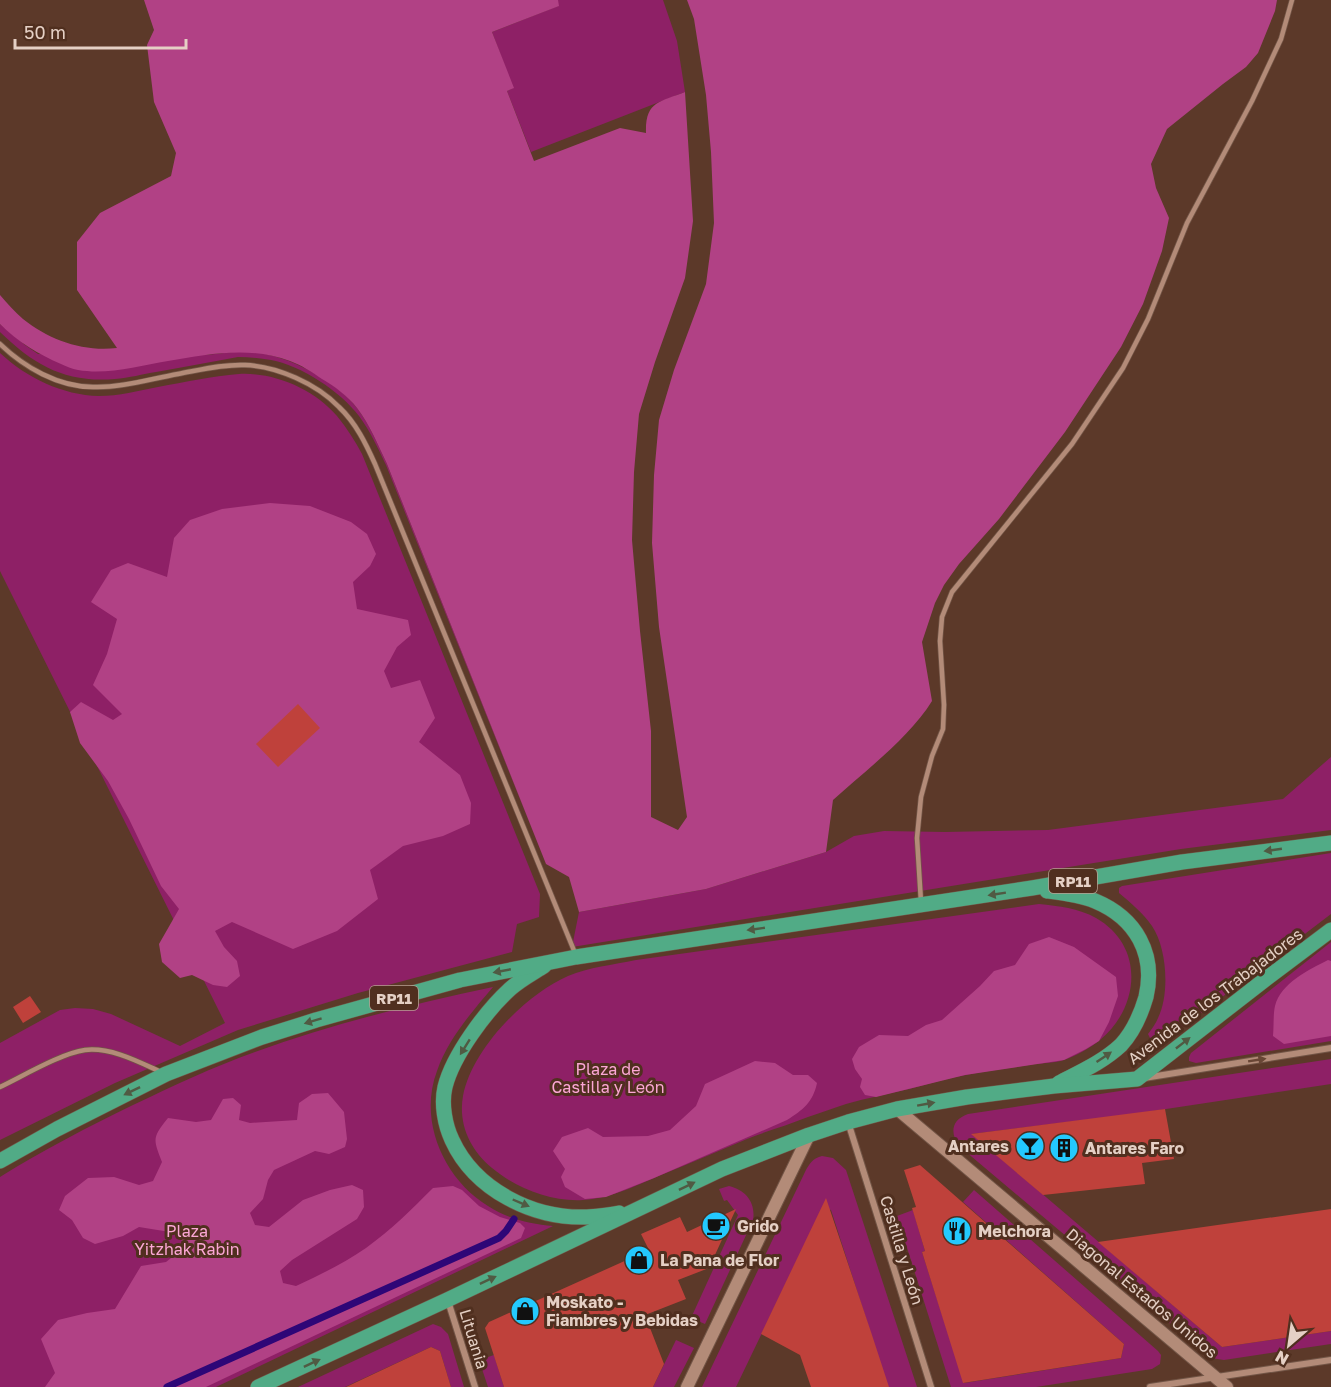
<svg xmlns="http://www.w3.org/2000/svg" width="1331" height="1387" viewBox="0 0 1331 1387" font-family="'Golos Text',sans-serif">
<rect width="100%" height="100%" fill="#5c3929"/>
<g fill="#8e2066">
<path d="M558 0H663L677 41 685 92 531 152 507 91 513 88 492 32 558 6Z"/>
<path d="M0 324 25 345 38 354C90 355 142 355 194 355 214 356 234 350 254 352 288 356 336 380 357 408 370 425 378 445 387 464L546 864 386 465C378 448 370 431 359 416 340 391 302 366 271 360 260 358 249 357 238 357 211 362 184 367 156 372 143 374 129 378 115 379 66 383 35 366 0 332Z"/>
<path d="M0 353C27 378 62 395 99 396 119 396 138 391 158 387 185 382 212 376 239 374 274 372 314 389 337 416 347 428 355 441 362 454L540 894 539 917 517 924 512 952 358 993 238 1030 115 1083 0 1140V1043L60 1010 75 1008 93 1009 111 1014 180 1046 225 1023 0 571Z"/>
<path d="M1331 757V830L1181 849 572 947 579 912 706 889 826 852 854 836 884 831 945 832 1048 830 1283 799Z"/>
<path d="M1331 853V914L1192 1020 1168 1036 1154 1041 1150 1038 1148 1034C1152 1029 1156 1023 1158 1018 1170 994 1167 948 1152 926 1143 913 1131 903 1119 893V888L1122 886Z"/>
<path d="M1039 904C1059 906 1078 908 1096 918 1145 946 1140 1007 1100 1040 1090 1048 1076 1056 1064 1060 1055 1063 1044 1063 1035 1064 1012 1068 989 1070 966 1075 947 1078 928 1084 909 1089 888 1094 867 1098 846 1104 833 1108 821 1113 808 1117 788 1125 767 1131 747 1139 720 1150 694 1162 666 1173 639 1184 613 1198 583 1200 551 1202 516 1188 492 1168 470 1150 458 1124 463 1096 472 1049 525 995 568 976 589 967 613 965 636 960Z"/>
<path d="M1331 942V1041L1196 1063 1189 1061V1057L1191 1053Z"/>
<path d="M493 987C471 1013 448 1039 437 1071 418 1121 444 1179 488 1206 508 1219 530 1224 553 1226L216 1387H0V1177C43 1150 88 1127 133 1105 173 1086 213 1067 255 1052 332 1024 413 1004 493 987Z"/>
<path d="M1331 1059V1084L1133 1114 972 1134 1222 1347 1331 1331V1344L1224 1360 1211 1358 959 1146C950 1133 951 1120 968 1114Z"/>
<path d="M822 1156 833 1158 846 1170 917 1387H888L831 1210 822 1208 736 1387H702L805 1172C809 1164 813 1158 822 1156Z"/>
<path d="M729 1186C746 1190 756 1203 753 1220L705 1324 691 1318 738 1215 727 1200 724 1201 719 1189Z"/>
<path d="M974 1190 1158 1351 1161 1355 1160 1364 1152 1369 1036 1387H951L897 1216 913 1210 925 1251 922 1252 964 1383 1121 1358 1124 1344 963 1202Z"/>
<path d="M433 1324 441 1327 448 1334 464 1387H451L440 1351 431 1347 345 1387H298Z"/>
<path d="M676 1340 694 1348 674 1387H653Z"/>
<path d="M494 1355 504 1387H488L479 1360Z"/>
</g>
<g fill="#b14185">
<path d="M144 0H558L559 6 492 32 514 88 507 91 534 161 620 128 646 133C645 101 660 102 685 92L693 221 685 278 655 362 639 414 634 472 632 540 640 631 651 731V817L678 830 687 817 659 627 652 543 654 475 659 420 674 370 706 284 714 223 711 152 706 95 694 19 687 0H1277L1275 11 1258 53 1246 67 1223 84 1167 129 1151 164 1156 188 1169 218 1162 251 1143 304 1121 347 1065 432 999 519 959 564 944 585 935 603 922 642 932 701C910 737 865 771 833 800L826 852 706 889 579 912 569 877 546 864 387 464C378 445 370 425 357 408 348 396 334 386 322 379 312 372 301 365 290 361 250 346 209 354 168 361 139 366 107 375 78 370 72 369 66 366 61 364 38 354 18 342 0 324V295C7 303 15 312 23 319 49 340 83 352 117 348L77 290V242L100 213 171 176 176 153 154 102 147 45 154 30Z"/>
<path d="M270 503 310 506 351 522 367 534 376 554 370 566 353 582 357 609 408 620 411 635 397 647 384 671 391 688 420 680 435 718 419 742 460 775 471 803 470 824 443 836 403 846 370 870 378 899 337 931 293 949 232 922 215 931 224 947 237 961 240 976 227 987 213 985 192 975 180 978 162 962 159 944 179 909 161 886 129 819 108 781 80 743 70 712 81 702 113 720 122 714 93 685 107 654 117 619 91 602 111 570 128 563 167 577 174 538 190 520 222 509Z"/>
<path d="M1049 937 1074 947 1116 977 1118 996 1109 1022 1099 1041 1086 1049 1064 1060 965 1075 876 1097 865 1095 860 1087 862 1079 855 1069 852 1059 859 1047 879 1035 908 1036 926 1025 942 1020 980 986 994 971 1015 965 1029 944Z"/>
<path d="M1328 960 1331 961V1036L1284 1044 1273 1036C1274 1026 1273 1015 1275 1006 1281 983 1308 970 1328 960Z"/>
<path d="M755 1061 775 1063 793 1075H808L817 1083C813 1102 803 1110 787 1120L654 1178 606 1197 585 1199 565 1187 561 1177 565 1169 553 1151 562 1137 588 1128 603 1137 648 1136 670 1130 696 1106 705 1084Z"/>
<path d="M328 1093 344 1112 347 1139 345 1147 329 1154 315 1151 274 1170 268 1180 263 1199 250 1213 255 1225 269 1227 303 1200 330 1190 352 1185 363 1190 364 1207 357 1219 292 1260 280 1271 283 1283 296 1286C320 1275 344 1263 366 1248 391 1230 412 1209 433 1188L453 1186 462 1190 479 1206 500 1217 520 1223 525 1228 521 1238 206 1387H45L55 1373 41 1339 58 1320 87 1313 115 1309 141 1266 166 1262 186 1246 176 1233 139 1227 123 1236 95 1244 83 1238 72 1220 59 1210 65 1196 88 1178 114 1177 139 1185 153 1181 162 1162C153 1139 152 1138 168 1118L196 1122 211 1120 223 1099 233 1098 241 1105 239 1120 250 1123 297 1120 299 1103 312 1094Z"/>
</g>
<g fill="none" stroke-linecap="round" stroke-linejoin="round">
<path stroke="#2e0677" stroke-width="7" d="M167 1387 499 1238 506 1231 514 1219"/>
</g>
<g fill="#bf413b">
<path d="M298 704 320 728 278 767 256 744Z"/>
<path d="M30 996 41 1012 23 1023 13 1007Z"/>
<path d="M1165 1109 1174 1159 1142 1163 1145 1184 1043 1195 971 1134Z"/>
<path d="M920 1165 1124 1344 1121 1358 963 1383 922 1252 925 1251 912 1208 916 1207 904 1170Z"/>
<path d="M826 1198 871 1332 889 1387H811L800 1355 761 1334Z"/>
<path d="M736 1209 709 1268 678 1280 686 1299 645 1315 664 1364 653 1387H504L485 1328 489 1322 649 1250 641 1234 680 1217 687 1232Z"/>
<path d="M1331 1209V1331L1222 1347 1098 1242Z"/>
<path d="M431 1347 440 1351 451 1387H346Z"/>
</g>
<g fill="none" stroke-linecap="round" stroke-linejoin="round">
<g stroke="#725546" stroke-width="6">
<g id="lane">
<path d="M0 344C24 367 58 387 93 387 121 388 150 379 178 374 200 370 223 364 245 365 277 366 317 384 339 407 356 423 366 444 375 464L575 953"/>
<path d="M921 902 917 838 921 797 932 756 943 729 944 705 940 641 942 617 952 592 1072 444 1123 368 1148 319 1187 223 1252 101 1281 39 1292 0"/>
<path d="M0 1087C23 1076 62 1053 85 1050 111 1047 139 1062 161 1072"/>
</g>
</g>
<g stroke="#725546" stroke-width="8">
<g id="street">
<path d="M1144 1078 1331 1048"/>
<path d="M848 1122 931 1387"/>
<path d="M448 1301 475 1387"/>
<path d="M1150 1387 1331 1360"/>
</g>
</g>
<g stroke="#725546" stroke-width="14">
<g id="secondary">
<path d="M897 1109 1227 1387"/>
<path d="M687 1387 809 1135"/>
</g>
</g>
<g stroke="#725546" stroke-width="16">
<g id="primary">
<path d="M1047 891C1063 893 1080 895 1095 901 1136 918 1156 954 1146 997 1141 1014 1133 1032 1121 1045 1103 1062 1080 1072 1059 1083"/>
<path d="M544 966C533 973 520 980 510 989 486 1011 453 1055 445 1087 441 1104 445 1125 452 1140 475 1190 533 1219 587 1217 598 1216 609 1215 619 1213"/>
<path d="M0 1161 57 1129 166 1074 262 1037 316 1020 460 980 576 957 1032 888 1182 862 1331 843"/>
<path d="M258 1387 447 1300 722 1169 809 1135 848 1122 897 1109 967 1097 1054 1086 1137 1079 1267 978 1331 930"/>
</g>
</g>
<use href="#lane" stroke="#b38b78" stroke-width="4.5"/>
<use href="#street" stroke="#b38b78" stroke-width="6"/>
<use href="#secondary" stroke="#b38b78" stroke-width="12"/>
<use href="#primary" stroke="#51ab86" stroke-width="15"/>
</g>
<defs><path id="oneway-solid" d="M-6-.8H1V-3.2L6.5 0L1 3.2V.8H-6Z" transform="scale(1.5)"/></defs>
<g fill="#505a43">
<use href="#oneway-solid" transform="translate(1273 850) rotate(172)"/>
<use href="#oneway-solid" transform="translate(997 894) rotate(171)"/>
<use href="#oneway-solid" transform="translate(756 929) rotate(172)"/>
<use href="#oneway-solid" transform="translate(502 971) rotate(169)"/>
<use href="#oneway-solid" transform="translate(313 1021) rotate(163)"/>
<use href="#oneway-solid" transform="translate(1183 1043) rotate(-38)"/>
<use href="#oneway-solid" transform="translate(465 1047) rotate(122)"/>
<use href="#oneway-solid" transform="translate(1104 1057) rotate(-34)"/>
<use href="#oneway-solid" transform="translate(132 1091) rotate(154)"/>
<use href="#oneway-solid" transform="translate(926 1104) rotate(-10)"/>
<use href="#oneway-solid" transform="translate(687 1186) rotate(-26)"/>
<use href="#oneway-solid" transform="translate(521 1203) rotate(23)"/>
<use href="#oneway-solid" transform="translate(488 1280) rotate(-25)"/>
<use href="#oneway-solid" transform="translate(312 1363) rotate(-25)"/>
</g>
<use fill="#694635" href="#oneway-solid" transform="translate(1257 1060) rotate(-9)"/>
<defs>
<g id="bar-disc" transform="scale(1.5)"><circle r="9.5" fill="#23c9fe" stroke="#502f1f"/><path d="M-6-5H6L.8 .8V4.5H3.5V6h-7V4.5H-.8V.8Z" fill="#111"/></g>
<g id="building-disc" transform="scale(1.5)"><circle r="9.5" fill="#23c9fe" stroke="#502f1f"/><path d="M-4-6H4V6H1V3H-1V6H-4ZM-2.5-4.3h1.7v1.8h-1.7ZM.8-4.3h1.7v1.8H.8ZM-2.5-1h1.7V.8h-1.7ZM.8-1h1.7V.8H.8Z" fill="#111"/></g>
<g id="cafe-disc" transform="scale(1.5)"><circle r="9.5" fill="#23c9fe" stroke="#502f1f"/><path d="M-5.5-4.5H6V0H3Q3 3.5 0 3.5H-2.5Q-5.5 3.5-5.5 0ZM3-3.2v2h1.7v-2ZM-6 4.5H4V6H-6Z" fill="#111"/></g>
<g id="restaurant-disc" transform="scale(1.5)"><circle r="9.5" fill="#23c9fe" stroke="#502f1f"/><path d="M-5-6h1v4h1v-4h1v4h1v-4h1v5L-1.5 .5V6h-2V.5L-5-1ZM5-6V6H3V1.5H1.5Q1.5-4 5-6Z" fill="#111"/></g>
<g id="shop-disc" transform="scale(1.5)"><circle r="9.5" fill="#23c9fe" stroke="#502f1f"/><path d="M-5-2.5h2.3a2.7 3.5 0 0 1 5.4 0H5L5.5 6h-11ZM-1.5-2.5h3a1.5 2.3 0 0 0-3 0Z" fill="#111"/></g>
</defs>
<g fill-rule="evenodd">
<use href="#bar-disc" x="1030" y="1146"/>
<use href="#building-disc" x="1064" y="1148"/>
<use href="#cafe-disc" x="716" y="1226"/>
<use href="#restaurant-disc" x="957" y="1231"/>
<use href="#shop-disc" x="639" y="1260"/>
<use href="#shop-disc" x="525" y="1311"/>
</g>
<g text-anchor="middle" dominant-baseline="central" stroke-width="6" stroke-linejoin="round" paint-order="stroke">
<g fill="#502f1f" stroke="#b8a093" stroke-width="1.5">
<rect x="1049" y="869" width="48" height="24" rx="4.5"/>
<rect x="370" y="986" width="48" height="24" rx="4.5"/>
</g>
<g font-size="15" font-weight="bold" fill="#e5d0c5">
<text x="1073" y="881">RP11</text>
<text x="394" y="998">RP11</text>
</g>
<g font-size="16" fill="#e5d0c5" stroke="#502f1f">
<text transform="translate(1215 996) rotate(-37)">Avenida de los Trabajadores</text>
<text transform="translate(902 1250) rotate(73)">Castilla y León</text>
<text transform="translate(1142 1293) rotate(40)">Diagonal Estados Unidos</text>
<text transform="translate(474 1339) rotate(73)">Lituania</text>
</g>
<g font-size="16" fill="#fca6d5" stroke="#502f1f">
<text x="608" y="1069">Plaza de<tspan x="608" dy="18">Castilla y León</tspan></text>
<text x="187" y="1231">Plaza<tspan x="187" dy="18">Yitzhak Rabin</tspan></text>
</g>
<g font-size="16" font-weight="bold" fill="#e5d0c5" stroke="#502f1f" text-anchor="start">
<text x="1009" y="1146" text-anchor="end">Antares</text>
<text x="1085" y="1148">Antares Faro</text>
<text x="737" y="1226">Grido</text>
<text x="978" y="1231">Melchora</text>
<text x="660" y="1260">La Pana de Flor</text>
<text x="546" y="1302">Moskato -<tspan x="546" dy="18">Fiambres y Bebidas</tspan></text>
</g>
</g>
<g transform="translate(1289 1345) rotate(209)" stroke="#502f1f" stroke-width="4.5" paint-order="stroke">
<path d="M0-4.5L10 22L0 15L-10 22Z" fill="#e5d0c5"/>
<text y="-9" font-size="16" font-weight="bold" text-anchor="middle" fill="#e5d0c5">N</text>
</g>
<path d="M15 39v9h171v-9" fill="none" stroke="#e5d0c5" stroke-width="3"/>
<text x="24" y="39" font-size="18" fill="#e5d0c5" stroke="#502f1f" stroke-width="4.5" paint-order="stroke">50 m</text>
</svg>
